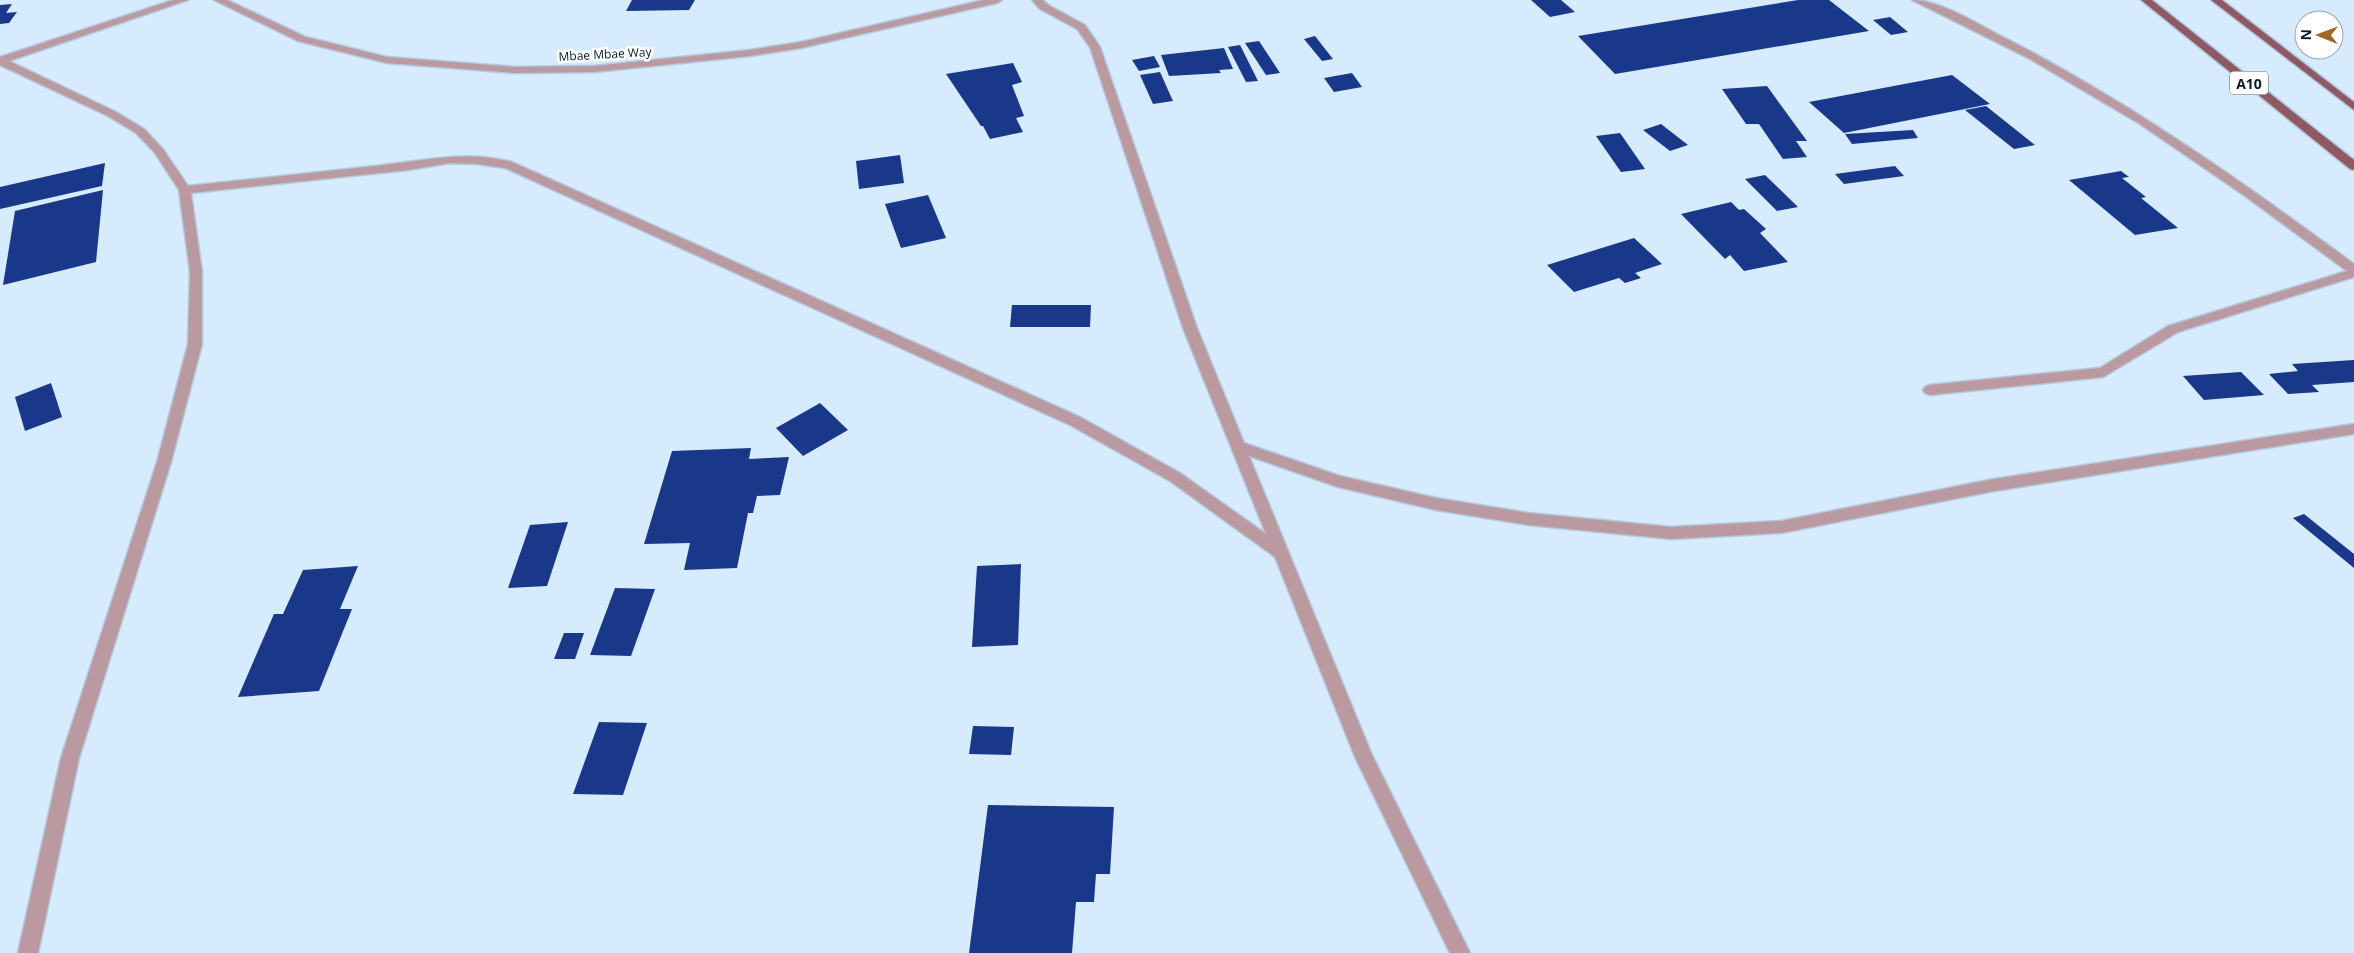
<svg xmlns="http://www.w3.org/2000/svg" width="2354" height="953" viewBox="0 0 2354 953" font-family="'Open Sans',sans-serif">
<rect width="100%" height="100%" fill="#d6ebfe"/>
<g fill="#193889">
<path d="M632 0H695L689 10 626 11Z"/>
<path d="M1531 0H1561L1575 12 1550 17Z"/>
<path d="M1798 0H1829L1869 31 1615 74 1578 36Z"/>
<path d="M12 4 6 13 17 12 9 23 0 24V5Z"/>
<path d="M1890 17 1908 32 1891 35 1873 20Z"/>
<path d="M1315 36 1333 59 1322 61 1304 39Z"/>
<path d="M1259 41 1280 73 1266 75 1245 43Z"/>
<path d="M1240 45 1258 81 1246 82 1228 47Z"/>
<path d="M1224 48 1233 69 1219 70 1221 73 1169 76 1161 55Z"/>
<path d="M1154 56 1160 67 1139 71 1132 60Z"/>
<path d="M1013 63 1022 82 1012 85 1024 116 1016 118 1023 132 990 139 983 126H981L946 74Z"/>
<path d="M1160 72 1173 101 1153 104 1140 75Z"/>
<path d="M1352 73 1362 87 1334 92 1324 78Z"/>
<path d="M1952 75 1990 104 1844 133 1809 102Z"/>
<path d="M1767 86 1807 141H1796L1807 157 1783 159 1759 124H1746L1722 89Z"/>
<path d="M1986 106 2035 145 2014 149 1965 110Z"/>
<path d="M1661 124 1688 145 1670 151 1643 130Z"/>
<path d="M1913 130 1918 138 1852 144 1845 134Z"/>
<path d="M1620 133 1645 169 1621 172 1596 136Z"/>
<path d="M900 155 904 183 859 189 856 161Z"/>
<path d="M105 163 102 186 0 209V187Z"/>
<path d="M1895 166 1904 176 1844 184 1835 174Z"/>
<path d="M2121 171 2129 177 2122 178 2146 197 2141 198 2178 228 2135 235 2069 180Z"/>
<path d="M1765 175 1798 207 1777 211 1745 179Z"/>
<path d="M103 190 96 262 3 285 15 211Z"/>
<path d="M928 195 946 238 901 248 885 204Z"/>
<path d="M1731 202 1739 210 1744 209 1766 229 1760 233 1788 262 1744 271 1730 255 1725 259 1681 214Z"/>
<path d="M1634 238 1662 264 1635 273 1641 278 1625 283 1619 278 1574 292 1547 265Z"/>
<path d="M1012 305H1091L1090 327H1010Z"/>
<path d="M2354 360V382L2312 385 2319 392 2288 394 2269 374 2298 371 2292 364Z"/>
<path d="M2241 372 2264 395 2204 400 2183 376Z"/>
<path d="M51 383 62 417 25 431 15 397Z"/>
<path d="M820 403 848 430 803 456 776 428Z"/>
<path d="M751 448 749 459 789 457 780 495 757 496 753 513H748L737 568 684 570 690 543 644 544 672 451Z"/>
<path d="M2304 514 2354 554V568L2293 518Z"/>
<path d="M568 522 547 586 508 588 530 525Z"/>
<path d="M1021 564 1018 645 972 647 977 566Z"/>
<path d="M358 566 340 609H352L319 691 238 697 274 614H283L303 570Z"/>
<path d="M615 588 655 589 631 656 590 655Z"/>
<path d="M564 633H584L575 659H554Z"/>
<path d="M599 722 647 723 623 795 573 794Z"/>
<path d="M973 726 1014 727 1011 755 969 754Z"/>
<path d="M988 805 1114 807 1110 874H1096L1094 902H1076L1072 953H969Z"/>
</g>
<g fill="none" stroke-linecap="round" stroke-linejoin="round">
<g stroke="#b4c9dc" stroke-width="3">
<g id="minor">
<path d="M173 0H188L9 61 116 112 144 129 163 149 188 186C251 179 313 173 375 166 425 161 462 150 512 162L1080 417 1180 473 1266 534 1183 328 1090 47 1077 29 1040 9 1032 0H1043L1048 5 1085 25 1100 47 1197 328 1244 443 1340 476 1436 498 1529 513 1671 527 1781 521 1994 479 2354 424V434L1994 491 1781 533 1671 539 1529 525 1436 510 1338 487 1249 456 1372 755 1470 953H1450L1355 757 1275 557 1170 481 1070 425 505 168 477 164 450 163 408 170 191 193 202 272V344L171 462 79 758 38 953H18L61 758 157 462 188 344 190 272 179 190 155 153 136 133 108 116 0 65V57Z"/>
<path d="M214 0H227L306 37 387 57 516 67 594 66 750 50 801 42 984 0H1002L997 3 801 48 750 56 594 72 516 73 387 63 298 41Z"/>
<path d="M1912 0C1939 0 1974 22 1999 35 2125 99 2240 180 2354 264V277L2178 332 2103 377 1930 395 1925 393 1923 390 1925 387 1930 385 2100 368 2168 326 2347 271 2245 196 2140 124 2030 59Z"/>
</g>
</g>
<g stroke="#b4c9dc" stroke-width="3">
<g id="major">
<path d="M2141 0H2152L2354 160V170L2350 169Z"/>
<path d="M2211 0H2222L2354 102V110Z"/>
</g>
</g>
<use href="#minor" fill="#ba9aa0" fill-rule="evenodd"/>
<use href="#major" fill="#8e5865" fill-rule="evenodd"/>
</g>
<g text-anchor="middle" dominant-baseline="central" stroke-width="5" stroke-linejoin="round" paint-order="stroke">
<g font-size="12" fill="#04192a" stroke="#fff">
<text transform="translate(605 54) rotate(-3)">Mbae Mbae Way</text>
</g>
<rect fill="#fff" stroke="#4f5e6a" stroke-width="1" x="2230" y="71.5" width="38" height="23" rx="4"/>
<g font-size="14" font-weight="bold" fill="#04192a">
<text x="2249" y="83">A10</text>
</g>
</g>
<g transform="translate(2319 35) rotate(271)"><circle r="24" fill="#ffffff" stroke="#9ba3aa"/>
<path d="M0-4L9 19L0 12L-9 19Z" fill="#a06626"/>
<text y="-8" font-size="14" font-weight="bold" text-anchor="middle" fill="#04192a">N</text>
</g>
</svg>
